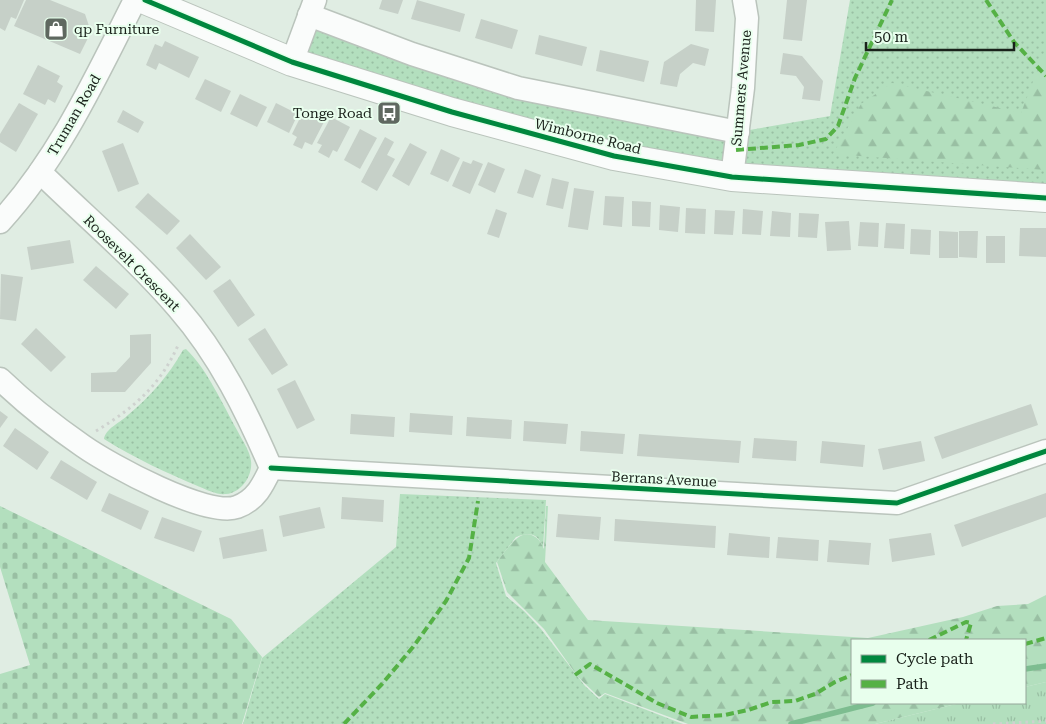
<svg xmlns="http://www.w3.org/2000/svg" width="1046" height="724" viewBox="0 0 1046 724" font-family="'Roboto Serif',serif">
<defs>
<pattern id="grass-dots" width="8" height="8" patternUnits="userSpaceOnUse" patternTransform="scale(1.25)"><rect width="8" height="8" fill="#b3dfbe"/><path d="M2 2h.1M6 6h.1" fill="none" stroke="#99bfa3" stroke-width="1.8" stroke-linecap="round"/></pattern>
<pattern id="forest-firs" width="22" height="20" patternUnits="userSpaceOnUse" patternTransform="scale(1.25)"><rect width="22" height="20" fill="#b3dfbe"/><path d="M5 1l3.5 6h-7zM16 11l3.5 6h-7z" fill="#99bfa3"/></pattern>
<pattern id="cemetery-stones" width="16" height="16" patternUnits="userSpaceOnUse" patternTransform="scale(1.25)"><rect width="16" height="16" fill="#b3dfbe"/><path d="M2 7V4a2 2 0 0 1 4 0v3zM10 15v-3a2 2 0 0 1 4 0v3z" fill="#99bfa3"/></pattern>
<pattern id="park-tufts" width="24" height="20" patternUnits="userSpaceOnUse" patternTransform="scale(1.25)"><rect width="24" height="20" fill="#b3dfbe"/><path d="M3 7l-1-3M5 7V3M7 7l1-3M15 17l-1-3M17 17v-4M19 17l1-3" fill="none" stroke="#99bfa3"/></pattern>
</defs>
<rect width="100%" height="100%" fill="#e0ede3"/>
<g fill="url(#grass-dots)">
<path d="M850 0H1046V198L732 177 292 62 309 15 412 54 738 132 830 116Z"/>
<path d="M186 349C207 369 223 405 237 430 242 440 250 451 251 461 253 476 241 493 226 494 217 495 207 490 200 487 167 473 134 458 104 439 105 429 121 422 128 415 150 397 169 375 183 350Z"/>
<path d="M400 494 546 500 543 548C538 533 530 532 516 537L496 563 506 596 524 611 541 629 585 686 599 699 605 694 683 724H243L262 658 396 547Z"/>
</g>
<g fill="url(#forest-firs)">
<path d="M1046 47V170L833 154 861 104 892 83 1021 113Z"/>
<path d="M546 506H548L545 562 588 620 868 638 963 617 997 606 1028 604 1046 595V682L1025 687V640H852V703H960L875 724H688L605 693 599 697 578 677 544 629 507 592 497 562C506 551 521 523 538 539 541 542 542 546 544 549Z"/>
</g>
<path fill="url(#cemetery-stones)" d="M0 506 231 619 262 657 242 724H0V674L30 665 0 567Z"/>
<path fill="url(#park-tufts)" d="M1046 682V724H875L960 703H1025V687Z"/>
<g fill="none" stroke-linecap="round" stroke-linejoin="round">
<g stroke="#7dbd90" stroke-width="5.5">
<path d="M1025 669 1046 666"/>
<path d="M791 724 873 703"/>
</g>
</g>
<g fill="#c6d0c8">
<path d="M0 0H24L16 19 11 17 5 31 0 28Z"/>
<path d="M26 0H50L85 14 91 32 80 54 14 26Z"/>
<path d="M382 0H403L398 14 379 9Z"/>
<path d="M417 0 465 14 460 32 411 19Z"/>
<path d="M696 0H716L714 32 695 31Z"/>
<path d="M787 0H807L802 41 783 39Z"/>
<path d="M481 19 518 30 512 49 475 38Z"/>
<path d="M539 35 587 47 582 66 535 54Z"/>
<path d="M165 41 199 57 189 78 159 63 156 70 146 65 155 44 162 47Z"/>
<path d="M691 44 709 49 705 66 693 63 680 74 677 87 660 84 664 62Z"/>
<path d="M600 50 649 61 644 82 596 71Z"/>
<path d="M783 53 802 56 823 81 820 101 802 99 804 87 796 76 780 74Z"/>
<path d="M38 65 60 76 57 82 63 86 55 103 48 99 45 105 23 94Z"/>
<path d="M205 79 231 91 221 112 195 99Z"/>
<path d="M240 94 267 107 257 127 230 114Z"/>
<path d="M19 103 38 114 16 152 0 142V134Z"/>
<path d="M276 103 298 114 289 133 267 122Z"/>
<path d="M123 110 144 122 138 133 117 122Z"/>
<path d="M304 110 325 120 312 145 305 142 302 149 293 145 297 137 292 134Z"/>
<path d="M331 117 350 127 337 152 333 150 329 158 318 152 322 145 317 143Z"/>
<path d="M360 129 377 138 360 169 344 160Z"/>
<path d="M385 137 394 142 387 155 395 159 377 191 361 182Z"/>
<path d="M123 143 139 184 118 192 102 151Z"/>
<path d="M410 143 427 152 409 186 392 176Z"/>
<path d="M441 149 460 158 448 182 430 174Z"/>
<path d="M473 160 483 164 470 194 452 186 463 161 471 164Z"/>
<path d="M488 162 505 169 495 193 478 185Z"/>
<path d="M525 169 541 175 533 198 517 193Z"/>
<path d="M552 178 569 182 563 209 546 205Z"/>
<path d="M574 188 594 191 588 230 568 227Z"/>
<path d="M148 193 180 221 167 235 135 207Z"/>
<path d="M605 196 624 197 622 227 603 225Z"/>
<path d="M632 201 651 202 650 227 632 226Z"/>
<path d="M660 205 680 207 678 232 659 230Z"/>
<path d="M686 208 706 209 705 234 685 233Z"/>
<path d="M496 209 507 213 499 238 487 234Z"/>
<path d="M743 209 763 211 761 235 742 234Z"/>
<path d="M715 210 735 211 733 235 714 234Z"/>
<path d="M772 211 791 213 790 237 770 236Z"/>
<path d="M799 213 819 214 817 238 798 237Z"/>
<path d="M849 221 851 250 827 251 825 222Z"/>
<path d="M860 222 879 223 878 247 858 246Z"/>
<path d="M886 223 905 224 904 249 884 248Z"/>
<path d="M1020 228H1046V257L1019 256Z"/>
<path d="M911 229 931 230 930 255 910 254Z"/>
<path d="M939 231 958 232V258H939Z"/>
<path d="M959 231H978L977 258 959 257Z"/>
<path d="M190 234 221 267 206 280 176 248Z"/>
<rect x="986" y="236" width="19" height="27"/>
<path d="M70 240 74 263 31 270 27 247Z"/>
<path d="M96 266 129 294 116 309 83 280Z"/>
<path d="M1 274 23 277 16 321 0 319Z"/>
<path d="M230 279 255 315 238 327 213 291Z"/>
<path d="M36 328 66 357 51 372 21 344Z"/>
<path d="M265 328 288 365 272 375 248 339Z"/>
<path d="M151 334V363L125 392H91V373L116 372 130 357V335Z"/>
<path d="M295 380 315 420 297 429 277 389Z"/>
<path d="M1031 404 1038 425 942 459 934 437Z"/>
<path d="M0 411 8 417 0 428Z"/>
<path d="M410 413 453 416 452 435 409 432Z"/>
<path d="M351 414 395 417 394 437 350 434Z"/>
<path d="M467 417 512 420 511 439 466 436Z"/>
<path d="M524 421 568 424 566 444 523 441Z"/>
<path d="M15 428 49 452 37 470 3 446Z"/>
<path d="M581 431 625 434 623 454 580 451Z"/>
<path d="M639 434 741 441 739 463 637 456Z"/>
<path d="M754 438 797 441 796 461 752 458Z"/>
<path d="M822 441 865 445 863 467 820 463Z"/>
<path d="M921 441 925 461 883 470 878 449Z"/>
<path d="M61 460 97 482 87 500 50 478Z"/>
<path d="M109 493 149 511 141 530 101 511Z"/>
<path d="M1046 493V517L962 547 954 525Z"/>
<path d="M342 497 384 500 383 522 341 519Z"/>
<path d="M320 507 325 528 283 537 279 516Z"/>
<path d="M558 514 601 517 599 540 556 537Z"/>
<path d="M162 517 202 531 194 552 154 538Z"/>
<path d="M615 519 716 526 715 548 614 541Z"/>
<path d="M263 529 267 551 223 559 219 538Z"/>
<path d="M729 533 770 537 769 558 727 555Z"/>
<path d="M931 533 935 555 892 562 889 539Z"/>
<path d="M778 537 819 540 818 561 776 558Z"/>
<path d="M829 540 871 543 869 565 827 562Z"/>
</g>
<g fill="none" stroke-linecap="round" stroke-linejoin="round">
<g stroke="#bac4bc" stroke-width="25">
<g id="minor">
<path d="M309 15 412 54 518 88 738 132"/>
<path d="M292 62 315 0"/>
<path d="M732 177 743 88 747 18 744 0"/>
<path d="M0 222C59 158 96 77 135 0"/>
<path d="M0 379C26 404 54 426 83 446 110 465 207 518 237 507 256 500 263 485 271 468 247 412 219 355 178 308 136 259 86 217 40 172"/>
<path d="M271 468 897 503 1046 451"/>
</g>
</g>
<g stroke="#bac4bc" stroke-width="30">
<path id="primary" d="M145 0 292 62 452 112 614 156 732 177 1046 198"/>
</g>
<g stroke="#ced2cf" stroke-width="3" stroke-dasharray="2.5 4" stroke-linecap="butt">
<path d="M96 431C134 408 161 385 179 343"/>
<path d="M993 724 1046 721"/>
</g>
<use href="#minor" stroke="#fafcfb" stroke-width="22"/>
<use href="#primary" stroke="#fafcfb" stroke-width="28"/>
<g stroke="#55b145" stroke-width="4" stroke-dasharray="8 4" stroke-linecap="butt">
<path d="M986 0 1014 42 1046 76"/>
<path d="M736 150 799 145 826 139 838 126 855 78 892 0"/>
<path d="M929 640 966 622 971 623 966 640"/>
<path d="M1025 644 1046 638"/>
<path d="M575 675 590 664 657 703 691 717 725 715 748 710 772 702 795 701 815 694 835 682 852 675"/>
<path d="M344 724 382 684 413 647 446 601 469 558 478 501"/>
</g>
<g stroke="#e8ffed" stroke-width="8">
<g id="cycleway">
<path d="M145 0 292 62 452 112 614 156 732 177 1046 198"/>
<path d="M271 468 897 503 1046 451"/>
</g>
</g>
<use href="#cycleway" stroke="#00873e" stroke-width="5"/>
</g>
<defs>
<g id="shop-square" transform="scale(1.25)"><rect x="-9" y="-9" width="18" height="18" rx="4" fill="#5f6860" stroke="#e8ffed"/><path d="M-5-2.5h2.3a2.7 3.5 0 0 1 5.4 0H5L5.5 6h-11ZM-1.5-2.5h3a1.5 2.3 0 0 0-3 0Z" fill="#fff"/></g>
<g id="bus-square" transform="scale(1.25)"><rect x="-9" y="-9" width="18" height="18" rx="4" fill="#5f6860" stroke="#e8ffed"/><path d="M-5-6H5V4H4V6H2V4H-2V6H-4V4H-5ZM-3.5-4V0h7V-4ZM-3.5 1.2v1.5H-2V1.2ZM2 1.2v1.5H3.5V1.2Z" fill="#fff"/></g>
</defs>
<g fill-rule="evenodd">
<use href="#shop-square" x="56" y="29"/>
<use href="#bus-square" x="389" y="113"/>
</g>
<g text-anchor="middle" dominant-baseline="central" stroke-width="4" stroke-linejoin="round" paint-order="stroke">
<g font-size="14" fill="#19211a" stroke="#e8ffed" text-anchor="start">
<text x="74" y="29">qp Furniture</text>
<text x="372" y="113" text-anchor="end">Tonge Road</text>
</g>
<g font-size="14" fill="#19211a" stroke="#e8ffed">
<text transform="translate(741 88) rotate(-85)">Summers Avenue</text>
<text transform="translate(74 115) rotate(-60)">Truman Road</text>
<text transform="translate(588 136) rotate(14)">Wimborne Road</text>
<text transform="translate(132 263) rotate(45)">Roosevelt Crescent</text>
<text transform="translate(664 479) rotate(3)">Berrans Avenue</text>
</g>
</g>
<rect x="851" y="639" width="175" height="65" fill="#e8ffed" stroke="#95a699"/>
<rect x="861" y="655" width="25" height="8" fill="#00873e" stroke="#95a699"/>
<text x="896" y="664" font-size="15" fill="#19211a">Cycle path</text>
<rect x="861" y="680" width="25" height="8" fill="#55b145" stroke="#95a699"/>
<text x="896" y="689" font-size="15" fill="#19211a">Path</text>
<path d="M866 42v8h148v-8" fill="none" stroke="#19211a" stroke-width="2.5"/>
<text x="874" y="42" font-size="15" fill="#19211a" stroke="#e8ffed" stroke-width="4" paint-order="stroke">50 m</text>
</svg>
